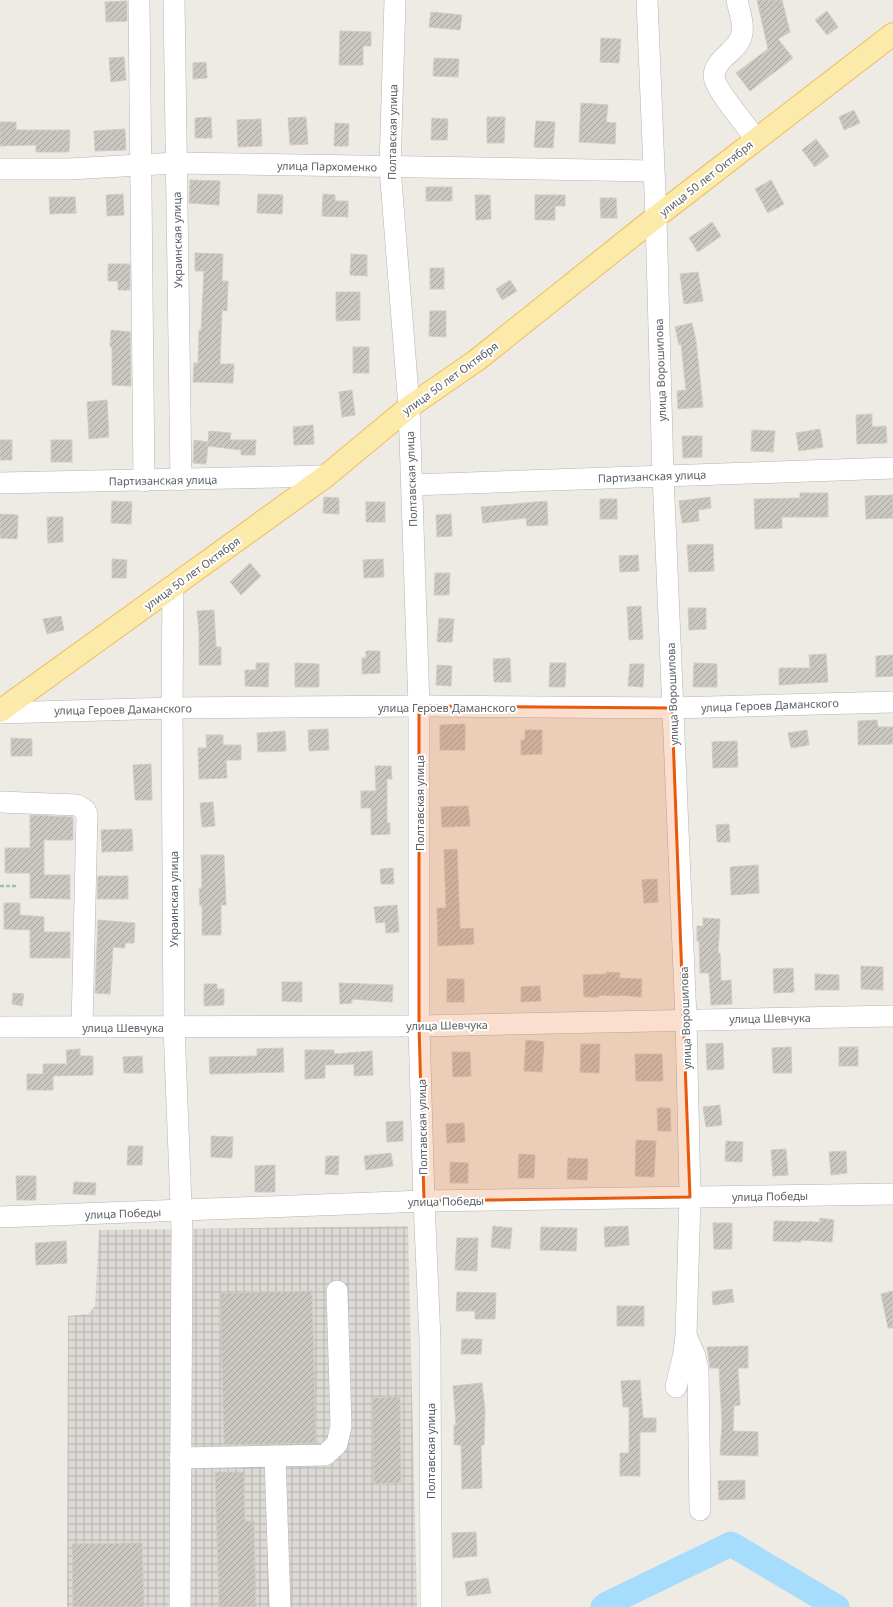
<svg xmlns="http://www.w3.org/2000/svg" width="893" height="1607" viewBox="0 0 893 1607" font-family="'Noto Sans',sans-serif">
<defs>
<pattern id="industrial-grid" width="8" height="8" patternUnits="userSpaceOnUse"><rect width="8" height="8" fill="#dddad6"/><path d="M0 4h8M4 0v8" fill="none" stroke="#b6b4b1"/></pattern>
<pattern id="building-hatch" width="6" height="6" patternUnits="userSpaceOnUse"><rect width="6" height="6" fill="#cac6c1"/><path d="M-1 1l2-2M0 6l6-6M5 7l2-2" fill="none" stroke="#a7a4a0"/></pattern>
</defs>
<rect width="100%" height="100%" fill="#eeebe4"/>
<path fill="url(#industrial-grid)" d="M408 1226 417 1607H67L68 1316 88 1314 95 1306 99 1230Z"/>
<g fill="none" stroke-linecap="round" stroke-linejoin="round">
<path stroke="#a6dcfc" stroke-width="25" d="M603 1607 607 1604 731 1544 837 1607"/>
</g>
<g fill="url(#building-hatch)" stroke="#d2ccc2">
<path d="M757 0H782L790 32 778 39 793 58 750 91 736 73 768 49Z"/>
<path d="M127 1V21L106 22 105 2Z"/>
<path d="M827 11 838 27 827 35 815 20Z"/>
<path d="M431 12 462 15 460 30 429 27Z"/>
<path d="M340 31 371 32V46H363V65H339Z"/>
<path d="M601 38 621 39 619 63 600 62Z"/>
<path d="M124 57 126 80 111 82 109 58Z"/>
<path d="M434 58 459 59 458 77 433 76Z"/>
<path d="M206 62 207 78 193 79V63Z"/>
<path d="M581 103 608 105 606 122 616 123 615 144 579 142Z"/>
<path d="M854 110 860 123 844 130 839 117Z"/>
<path d="M211 117 212 138H195V118Z"/>
<path d="M306 117 308 144 290 145 288 118Z"/>
<path d="M487 117H505L504 143H487Z"/>
<path d="M432 118 448 119 447 140H431Z"/>
<path d="M261 119 262 146 238 147 237 120Z"/>
<path d="M536 121 555 122 553 148 534 147Z"/>
<path d="M0 122H16V130H70L69 152H36V145L0 146Z"/>
<path d="M335 123 349 124 348 146H334Z"/>
<path d="M125 129 126 150 95 151 94 131Z"/>
<path d="M816 139 829 156 815 167 802 150Z"/>
<path d="M190 180 220 181 219 205 189 203Z"/>
<path d="M771 180 784 204 768 213 755 189Z"/>
<rect x="426" y="187" width="26" height="14"/>
<path d="M123 194 124 215 107 216 106 195Z"/>
<path d="M258 194 283 195 282 214 257 213Z"/>
<path d="M323 194 335 195V201H348V217L322 216Z"/>
<path d="M475 195H490L491 219 476 220Z"/>
<path d="M535 195H565V206H555V220H535Z"/>
<path d="M49 197H75L76 213 50 214Z"/>
<path d="M600 198H616L617 218H601Z"/>
<path d="M712 222 721 236 698 252 689 238Z"/>
<path d="M195 253 223 254 222 281H228L227 311 222 310 220 364H234L233 383 193 382 194 363H198L199 330H201L204 271H195Z"/>
<path d="M351 254 367 255V276L350 275Z"/>
<path d="M108 264H130V290H118V281H108Z"/>
<rect x="430" y="268" width="14" height="21"/>
<path d="M698 272 703 301 684 304 680 274Z"/>
<path d="M510 280 517 291 502 300 496 289Z"/>
<path d="M336 292H360V320L336 321Z"/>
<path d="M430 311H446V337L429 336Z"/>
<path d="M692 323 696 341 703 407 678 409 677 391 686 390 681 344 679 345 675 327Z"/>
<path d="M111 330 130 332 131 386 112 385V347H110Z"/>
<rect x="353" y="347" width="16" height="26"/>
<path d="M352 390 355 415 342 417 339 392Z"/>
<path d="M107 400 109 437 89 439 87 402Z"/>
<path d="M872 414V427L886 426 887 443 857 444 856 415Z"/>
<path d="M313 425 314 444 294 445 293 427Z"/>
<path d="M820 429 823 447 799 451 796 433Z"/>
<path d="M752 430 775 431 773 452 751 451Z"/>
<path d="M209 431 231 433 230 440H256L255 455H241V450L208 446 206 464 193 463 194 440 208 442Z"/>
<path d="M682 436H702V457L683 458Z"/>
<rect x="0" y="440" width="12" height="20"/>
<rect x="51" y="440" width="21" height="22"/>
<path d="M800 493H828V517H782V528L755 529 754 499 800 498Z"/>
<path d="M893 495V518L866 519 865 496Z"/>
<path d="M324 497 339 498V514L323 513Z"/>
<path d="M710 497 711 508 698 510 699 521 682 523 679 501Z"/>
<rect x="600" y="499" width="17" height="20"/>
<path d="M112 501 132 502 131 524 111 523Z"/>
<path d="M547 501 548 525 527 526 526 518 483 523 481 507Z"/>
<rect x="366" y="502" width="19" height="20"/>
<path d="M0 514 18 515 17 539 0 538Z"/>
<path d="M451 514 452 536 437 537 436 515Z"/>
<path d="M47 517H63V542L48 543Z"/>
<path d="M713 544 714 571 689 572 687 545Z"/>
<path d="M638 555 639 571 620 572 619 556Z"/>
<path d="M112 559 127 560 126 578H112Z"/>
<path d="M383 559 384 577 364 578 363 560Z"/>
<path d="M250 563 261 576 241 595 230 582Z"/>
<path d="M435 573H450L449 595H434Z"/>
<path d="M641 606 643 639 629 640 627 607Z"/>
<path d="M688 608H706V629L689 630Z"/>
<path d="M214 610 216 647H221V665H199V632L197 611Z"/>
<path d="M61 616 64 630 47 634 43 619Z"/>
<path d="M439 618 454 619 452 642H437Z"/>
<path d="M366 651H380V673L362 674V658H366Z"/>
<path d="M826 654 828 682 779 685V668H810L809 655Z"/>
<path d="M893 655V676L876 677V656Z"/>
<path d="M510 658 511 682H494L493 659Z"/>
<path d="M256 663H269L268 687 245 686V670H256Z"/>
<path d="M295 663 319 664V687H295Z"/>
<path d="M550 663H566L565 687H549Z"/>
<path d="M694 663 717 664V687H693Z"/>
<path d="M630 664H644L643 687 628 686Z"/>
<path d="M437 665 452 666 451 686 436 685Z"/>
<path d="M877 720 878 727H893V744L858 745V721Z"/>
<path d="M465 724V750H440V725Z"/>
<path d="M328 729 329 750 309 751 308 730Z"/>
<path d="M525 730H542V754L521 755V740H525Z"/>
<path d="M807 730 809 745 791 748 788 733Z"/>
<path d="M285 731 286 751 258 752 257 733Z"/>
<path d="M206 735H223V745H241V760H226L227 778 199 779 198 748H207Z"/>
<path d="M11 738 32 739V756H11Z"/>
<path d="M737 741 738 767 713 768 712 742Z"/>
<path d="M151 764 152 800H135L133 765Z"/>
<path d="M375 766H391L392 779H387V823H390V834L371 835V808H361V791H376Z"/>
<path d="M213 802 215 826 202 827 200 803Z"/>
<path d="M468 806 470 826 442 827 441 807Z"/>
<path d="M30 815 73 817V840H44V875H70V899L30 898V873H5V848H30Z"/>
<path d="M729 824 730 842H717L716 825Z"/>
<path d="M132 829 133 851 102 852 101 830Z"/>
<path d="M457 849 460 929 473 928 474 944 438 946 437 908H446L444 850Z"/>
<path d="M201 855H224L226 905H221V935H202V905L200 906 199 888H202Z"/>
<path d="M758 865 759 893 731 895 730 867Z"/>
<path d="M393 868 394 884H381L380 869Z"/>
<path d="M98 876H128V899H97Z"/>
<path d="M657 879 658 902 644 903 642 880Z"/>
<path d="M4 903H20V915L44 917V932H70V958H30V930L4 929Z"/>
<path d="M397 905 399 932 386 933 385 922 376 923 374 907Z"/>
<path d="M703 918 720 919 718 953H720L721 981 731 980 732 1004 711 1005 709 973H700L699 941H697V926H703Z"/>
<path d="M98 920 135 923 134 943H125V948L113 947 110 994 95 993Z"/>
<path d="M861 966 883 967V990L861 989Z"/>
<path d="M793 968 794 992 774 993 773 969Z"/>
<path d="M606 972 620 973 619 978 642 979 641 997 619 995V996L599 995V997H584L583 975 606 974Z"/>
<path d="M815 974 839 975V990H815Z"/>
<rect x="447" y="979" width="17" height="23"/>
<path d="M282 982H302V1002L282 1001Z"/>
<path d="M339 983 393 985 392 1002 352 999V1003L340 1004Z"/>
<path d="M204 984H217V989H224V1005L204 1006Z"/>
<path d="M540 986 541 1001 521 1002V987Z"/>
<path d="M13 993 24 994 22 1006 12 1004Z"/>
<path d="M526 1040 544 1042 542 1072 524 1071Z"/>
<path d="M723 1043 724 1069 707 1070 706 1044Z"/>
<path d="M581 1044H600L599 1073 580 1072Z"/>
<path d="M791 1047 792 1073H773L772 1048Z"/>
<rect x="839" y="1047" width="19" height="19"/>
<path d="M283 1048 284 1072 210 1074 209 1057 257 1056V1049Z"/>
<path d="M80 1049V1056H93V1075L53 1076V1090H27V1074H43V1064H67L66 1050Z"/>
<path d="M305 1050H334V1054L372 1051 373 1075 354 1076V1064L325 1065V1078L305 1079Z"/>
<path d="M452 1052H470L471 1076 453 1077Z"/>
<path d="M635 1054H662L663 1081H636Z"/>
<path d="M142 1056 143 1073H124L123 1057Z"/>
<path d="M720 1105 722 1125 706 1127 703 1107Z"/>
<path d="M657 1108H670L671 1131H658Z"/>
<path d="M403 1121V1141L387 1142 386 1122Z"/>
<path d="M464 1123 465 1142 447 1143 446 1124Z"/>
<path d="M211 1136 233 1137 232 1158 211 1157Z"/>
<path d="M636 1140 656 1141 654 1177 635 1176Z"/>
<path d="M726 1141 743 1142 742 1162 725 1161Z"/>
<path d="M128 1146H143L142 1165H127Z"/>
<path d="M786 1149 788 1175 773 1176 771 1150Z"/>
<path d="M846 1151 847 1173 831 1175 829 1152Z"/>
<path d="M391 1153 393 1166 366 1170 364 1156Z"/>
<path d="M519 1154 535 1155 534 1178H518Z"/>
<path d="M326 1156H339L338 1175 325 1174Z"/>
<path d="M568 1158 588 1159 587 1180 567 1179Z"/>
<path d="M450 1162 468 1163V1183H450Z"/>
<path d="M275 1165V1192H255V1166Z"/>
<path d="M16 1176H36V1200H17Z"/>
<path d="M74 1182 96 1183 95 1195 73 1194Z"/>
<path d="M820 1218 834 1220 832 1242 801 1240V1242L773 1241 774 1221 820 1222Z"/>
<path d="M713 1223H732V1249H714Z"/>
<path d="M493 1226 512 1228 510 1249 491 1247Z"/>
<path d="M628 1226 629 1245 605 1247 604 1227Z"/>
<path d="M541 1227 577 1228 576 1251 540 1250Z"/>
<path d="M457 1238H478L477 1271 455 1270Z"/>
<path d="M66 1241 67 1263 36 1265 35 1243Z"/>
<path d="M732 1289 734 1302 713 1305 712 1292Z"/>
<path d="M312 1291 316 1443 224 1445 220 1293Z"/>
<path d="M893 1291V1328H888L881 1294Z"/>
<path d="M457 1292 496 1293 495 1319H475V1311H456Z"/>
<rect x="617" y="1306" width="27" height="20"/>
<path d="M462 1339H482L481 1354H461Z"/>
<path d="M748 1346V1368H738L740 1405 734 1406 733 1431 758 1432V1456L720 1455 722 1423 719 1368H710L707 1347Z"/>
<path d="M640 1380 643 1418H656V1432H640V1476H620V1453H629V1407H623L621 1381Z"/>
<path d="M482 1383 485 1410 484 1445H481L482 1488 462 1489 461 1445H454V1425H456L453 1386Z"/>
<path d="M400 1397 401 1483 374 1484 372 1398Z"/>
<path d="M215 1472H244L245 1521H254L256 1607H219Z"/>
<path d="M745 1480V1499L719 1500 718 1481Z"/>
<path d="M476 1532 477 1556 453 1558 452 1533Z"/>
<path d="M142 1543 144 1607H73L72 1544Z"/>
<path d="M488 1578 491 1593 467 1596 465 1582Z"/>
</g>
<g fill="none" stroke-linecap="round" stroke-linejoin="round">
<g stroke="#b1b5b8" stroke-width="22">
<g id="minor">
<path d="M139 0 144 481"/>
<path d="M174 0 181 480"/>
<path d="M395 0 390 168 409 407 419 706V1026L424 1201 430 1340 431 1607"/>
<path d="M647 0 656 217 663 475 686 1019 690 1197 686 1336 684 1353 676 1387"/>
<path d="M737 0C739 11 744 22 742 33 740 51 715 57 714 76 714 88 748 128 756 139"/>
<path d="M0 169H69L176 163 653 171"/>
<path d="M0 483 326 476"/>
<path d="M412 485 893 468"/>
<path d="M173 587 172 708 174 1027 182 1230 180 1607"/>
<path d="M0 713 172 708 419 706 672 708 893 702"/>
<path d="M0 802 77 805 85 810 87 815 82 1027"/>
<path d="M0 1027 419 1026 893 1016"/>
<path d="M0 1217 424 1201 893 1194"/>
<path d="M687 1338 695 1356 698 1370 700 1510"/>
<path d="M275 1456 280 1607"/>
<path d="M180 1458 325 1455 337 1444 341 1426 337 1291"/>
</g>
</g>
<g stroke="#edbc5e" stroke-width="24">
<path id="major" d="M0 711 326 476 409 407 477 360 656 217 893 34"/>
</g>
<path stroke="#9bc5a4" stroke-width="2.5" stroke-dasharray="4 2" stroke-linecap="butt" d="M0 886H16"/>
<use href="#minor" stroke="#fff" stroke-width="21"/>
<use href="#major" stroke="#fceaaa" stroke-width="22"/>
</g>
<path fill="#e8590c" fill-opacity="0.2" stroke="#e8590c" stroke-width="3" stroke-linejoin="round" d="M419 706 672 708 690 1197 424 1201 419 1026Z"/>
<g text-anchor="middle" dominant-baseline="central" stroke-width="4" stroke-linejoin="round" paint-order="stroke">
<g font-size="11" fill="#5c6064" stroke="#fff">
<text transform="translate(392 132) rotate(-89)">Полтавская улица</text>
<text transform="translate(327 166) rotate(1)">улица Пархоменко</text>
<text transform="translate(706 178) rotate(-38)">улица 50 лет Октября</text>
<text transform="translate(177 240) rotate(-91)">Украинская улица</text>
<text transform="translate(660 370) rotate(-92)">улица Ворошилова</text>
<text transform="translate(450 378) rotate(-36)">улица 50 лет Октября</text>
<text transform="translate(652 476) rotate(-2)">Партизанская улица</text>
<text transform="translate(411 479) rotate(-92)">Полтавская улица</text>
<text transform="translate(163 480) rotate(-1)">Партизанская улица</text>
<text transform="translate(192 573) rotate(-36)">улица 50 лет Октября</text>
<text transform="translate(672 694) rotate(-92)">улица Ворошилова</text>
<text transform="translate(770 705) rotate(-2)">улица Героев Даманского</text>
<text x="447" y="707">улица Героев Даманского</text>
<text transform="translate(123 709) rotate(-1)">улица Героев Даманского</text>
<text transform="translate(419 803) rotate(-90)">Полтавская улица</text>
<text transform="translate(173 899) rotate(-90)">Украинская улица</text>
<text transform="translate(685 1018) rotate(-92)">улица Ворошилова</text>
<text transform="translate(770 1018) rotate(-1)">улица Шевчука</text>
<text transform="translate(447 1025) rotate(-1)">улица Шевчука</text>
<text x="123" y="1027">улица Шевчука</text>
<text transform="translate(422 1127) rotate(-91)">Полтавская улица</text>
<text transform="translate(770 1196) rotate(-1)">улица Победы</text>
<text transform="translate(446 1201) rotate(-1)">улица Победы</text>
<text transform="translate(123 1213) rotate(-2)">улица Победы</text>
<text transform="translate(430 1451) rotate(-90)">Полтавская улица</text>
</g>
</g>
</svg>
